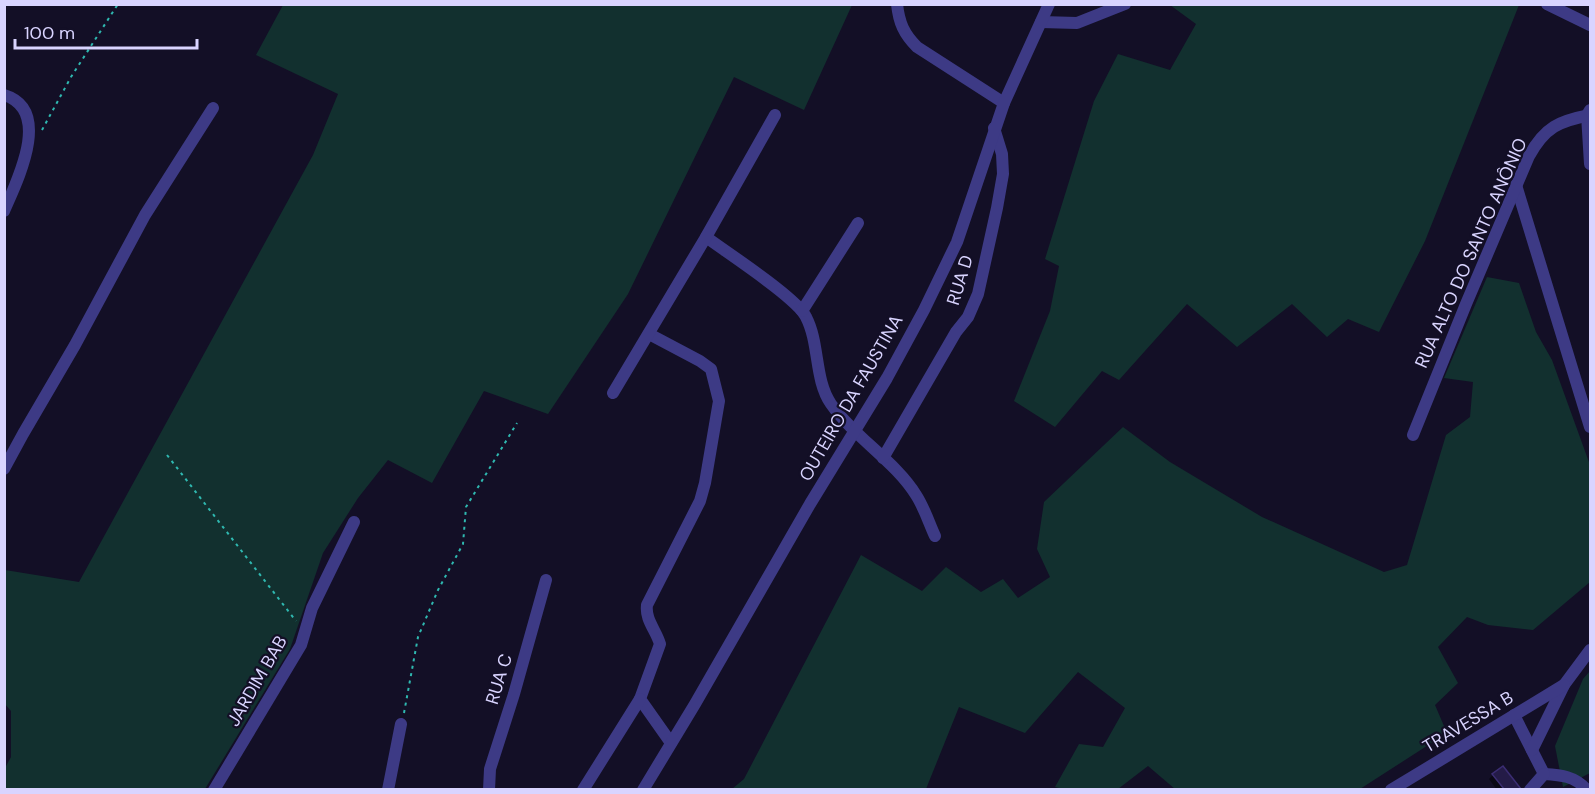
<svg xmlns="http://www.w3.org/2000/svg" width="1595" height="794" viewBox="0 0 1595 794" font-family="'DM Sans',sans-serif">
<rect width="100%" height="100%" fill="#130f26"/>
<g fill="#12302f">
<path d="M283 5H852L804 110 734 77 628 294 548 414 484 391 432 483 388 460 358 498 323 553 290 649 205 789H5V768L11 757V711L4 703 5 570 79 582 313 155 338 94 256 55Z"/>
<path d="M1170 5H1519L1425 241 1379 332 1348 319 1327 337 1292 304 1237 347 1187 304 1119 380 1102 371 1055 427 1014 401 1050 311 1059 266 1045 259 1094 101 1118 54 1170 70 1196 24Z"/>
<path d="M1487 277 1519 283 1536 332 1552 360 1590 465V582L1533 630 1488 625 1467 617 1438 647 1458 683 1435 705 1447 733 1360 789H1175L1148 766 1118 789H1063L1055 787 1079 744 1103 747 1125 708 1078 672 1025 733 959 707 926 789H732L744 779 861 555 922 591 946 567 981 592 1003 579 1018 598 1050 577 1037 549 1044 502 1123 427 1170 462 1262 517 1384 572 1407 565 1446 435 1470 417 1473 382 1444 378Z"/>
<path d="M1590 671V773L1563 787 1555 746 1583 679Z"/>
</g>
<path fill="#0007" d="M1493 775 1519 788 1497 790 1489 779Z"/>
<path fill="#241b47" stroke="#3b2d73" stroke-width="1.5" d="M1503 766 1521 789H1504L1492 774Z"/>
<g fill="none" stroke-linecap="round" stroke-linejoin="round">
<g stroke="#2fb8b0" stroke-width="2" stroke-dasharray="3 4.5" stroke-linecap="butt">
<path d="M42 130 71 77 118 4"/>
<path d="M167 455 296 621"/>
<path d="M404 713 418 637 438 590 463 544 466 507 517 423"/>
</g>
<g stroke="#3d3a85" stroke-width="12">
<path d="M897 4C899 23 904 34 917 47L1004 103"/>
<path d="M1547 4 1590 25"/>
<path d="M1041 22 1077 23 1125 4"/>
<path d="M4 95C53 110 17 181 4 211"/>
<path d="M1590 110 1587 115 1590 164"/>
<path d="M1516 185 1590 427"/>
<path d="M706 237C726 252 797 298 806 317 820 344 814 379 831 404 854 437 896 462 916 495 924 507 929 523 935 536"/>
<path d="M802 311 858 223"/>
<path d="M649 334 700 361 711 369 719 401 705 483 700 501 647 605C645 620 656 630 660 644L640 699 671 743"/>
<path d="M613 393 706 237 775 115"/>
<path d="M1413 435 1466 304 1529 156C1545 127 1559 121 1590 115"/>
<path d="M883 458 956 332 968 317 978 294 997 208 1003 174 1002 154 994 128"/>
<path d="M4 469 23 434 75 345 145 215 213 108"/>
<path d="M1514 715 1544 774"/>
<path d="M1532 750 1564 685 1590 650"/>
<path d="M1544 774C1561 775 1575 776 1587 790"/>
<path d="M214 790 301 645 312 608 354 522"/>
<path d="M388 790 401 724"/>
<path d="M489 790 490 769 514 694 546 580"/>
<path d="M583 790 640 699"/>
<path d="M643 790 695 704 810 504 887 378 924 310 957 242 1004 103 1049 4"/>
<path d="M1391 790 1564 685"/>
<path d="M1530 790 1544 774"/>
</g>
</g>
<g text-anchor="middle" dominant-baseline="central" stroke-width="4.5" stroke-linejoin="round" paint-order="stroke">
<g font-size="18" fill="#d9d4ff" stroke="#130f26">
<text transform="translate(1471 253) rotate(-66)">RUA ALTO DO SANTO ANÔNIO</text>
<text transform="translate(960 280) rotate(-73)">RUA D</text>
<text transform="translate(851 398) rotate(-60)">OUTEIRO DA FAUSTINA</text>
<text transform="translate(499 679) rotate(-73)">RUA C</text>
<text transform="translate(257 681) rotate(-60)">JARDIM BAB</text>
<text transform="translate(1468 722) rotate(-31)">TRAVESSA B</text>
</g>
</g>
<rect width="1595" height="794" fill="none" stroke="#d9d4ff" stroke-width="12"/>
<path d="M15 39v9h182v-9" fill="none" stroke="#d9d4ff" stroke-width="3"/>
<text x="24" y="39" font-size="18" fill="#d9d4ff" stroke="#130f26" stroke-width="4.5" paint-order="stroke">100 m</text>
</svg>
